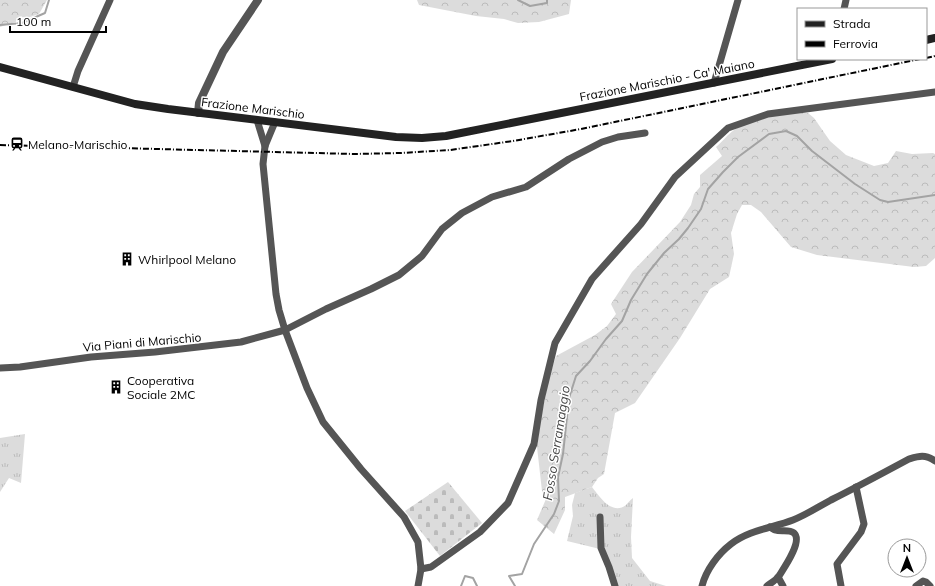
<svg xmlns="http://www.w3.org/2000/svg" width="935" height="586" viewBox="0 0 935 586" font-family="Mulish,sans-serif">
<defs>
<pattern id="grass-tufts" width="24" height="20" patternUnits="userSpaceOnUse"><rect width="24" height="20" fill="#dcdcdc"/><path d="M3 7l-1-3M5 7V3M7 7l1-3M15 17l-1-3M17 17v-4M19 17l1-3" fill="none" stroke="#bbb"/></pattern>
<pattern id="forest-crowns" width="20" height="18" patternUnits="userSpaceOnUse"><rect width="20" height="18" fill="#dcdcdc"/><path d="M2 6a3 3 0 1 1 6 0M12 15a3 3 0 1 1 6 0" fill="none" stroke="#bbb"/></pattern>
<pattern id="cemetery-stones" width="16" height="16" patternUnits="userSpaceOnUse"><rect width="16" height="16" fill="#dcdcdc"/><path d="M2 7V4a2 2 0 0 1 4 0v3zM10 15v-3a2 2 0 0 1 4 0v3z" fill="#bbb"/></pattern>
</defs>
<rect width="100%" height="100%" fill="#fff"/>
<g fill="url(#grass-tufts)">
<path d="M25 434 21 483 9 478 0 492V438Z"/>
<path d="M592 487C599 496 612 516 626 505 628 503 630 500 633 498L631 537 632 558 650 581 666 586H617L600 549 567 541 573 516 572 505 575 493Z"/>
</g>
<g fill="url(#forest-crowns)">
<path d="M0 0H47L39 14 0 27Z"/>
<path d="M417 0H571L569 14 539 22 518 23 504 19 476 16 419 5Z"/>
<path d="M796 112 808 113 814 118 830 141 846 155 874 166 888 163 896 151 912 154 933 153 935 154V258L926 266 914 267 817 255 791 247 761 212 751 205H742L737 214 731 233 734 254 729 277 710 289 680 338 635 403 615 413 604 474 598 478 592 487 565 497V510L554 534 537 520 546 499 542 491 537 447 541 417 549 378 556 356 595 335 607 326 616 314 611 304 632 272 680 222 691 205 694 194 700 187V175L722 156 716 147C722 142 728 134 734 130 752 117 775 115 796 112Z"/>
</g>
<path fill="url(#cemetery-stones)" d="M448 482 482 523 440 556 405 511Z"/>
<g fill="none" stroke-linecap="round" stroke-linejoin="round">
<g stroke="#a3a3a3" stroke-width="2">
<path d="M518 0 530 6 547 3V0"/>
<path d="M0 25 22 23 45 13 49 0"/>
<path d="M461 586 465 576 473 578 477 586"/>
<path d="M515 586 509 576 522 574 534 544 554 514 559 501 558 477 563 454 569 398 576 376 590 361 606 339 622 321 631 300 647 274 664 253 679 239 688 228 701 209 708 189 723 172 738 157 769 134 786 131 797 136 812 151 855 184 880 200 888 202 935 195"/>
</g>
<g stroke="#555" stroke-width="7">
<path d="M844 9 846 0"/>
<path d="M714 83 738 0"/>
<path d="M73 87 78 71 110 0"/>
<path d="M257 120 265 146"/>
<path d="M275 122 265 146 263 164 276 294 279 310 285 330 307 388 323 422 361 469 404 517 418 542 421 569 418 586"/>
<path d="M0 368 20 367 91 357 155 352 241 342 285 330 326 309 371 289 399 275 422 256 442 229 462 213 492 197 526 187 569 159 602 142 618 137 645 133"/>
<path d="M600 517 601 548 609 567 615 586"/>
<path d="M421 569 431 567 480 532 508 503 534 444 541 400 555 343 592 279 641 224 675 177 728 128 768 114 935 92"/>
<path d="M778 577 783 586"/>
<path d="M702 586C706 570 718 554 731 544 749 530 772 528 793 520 806 515 818 507 831 500 857 487 883 473 909 459 919 456 925 454 935 461"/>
<path d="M767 586C771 583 776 580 779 576 784 568 803 541 794 533 789 529 781 532 775 530 774 530 772 528 770 527"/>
<path d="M841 586 837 564 861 532 864 524 856 487"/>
<path d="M916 586 923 581 926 582 930 586"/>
</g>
<path stroke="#555" stroke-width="8" d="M198 113 199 103 223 52 258 0"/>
<g stroke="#222" stroke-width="8">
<path d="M926 40 935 38"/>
<path d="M0 67 135 104 168 109 396 137 422 138 446 136 832 59"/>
</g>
<g stroke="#000" stroke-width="2" stroke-dasharray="6 2 1 2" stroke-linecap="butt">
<path d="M926 58 935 56"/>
<path d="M0 145 354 154 401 153 450 150 513 141 581 129 920 59"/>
</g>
</g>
<defs>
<g id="station-bare" transform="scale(1.08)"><path d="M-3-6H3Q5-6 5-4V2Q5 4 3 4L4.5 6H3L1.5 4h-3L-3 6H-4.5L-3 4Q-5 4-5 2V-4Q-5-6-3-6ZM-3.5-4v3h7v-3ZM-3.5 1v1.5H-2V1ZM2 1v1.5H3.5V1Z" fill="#000" stroke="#fff" stroke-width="2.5" paint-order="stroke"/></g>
<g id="building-bare" transform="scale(1.08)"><path d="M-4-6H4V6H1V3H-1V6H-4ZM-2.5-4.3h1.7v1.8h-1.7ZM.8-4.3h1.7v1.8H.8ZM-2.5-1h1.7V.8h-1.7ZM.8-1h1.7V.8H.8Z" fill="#000" stroke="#fff" stroke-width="2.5" paint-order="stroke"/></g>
</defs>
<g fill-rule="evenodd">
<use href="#station-bare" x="17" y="144"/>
<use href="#building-bare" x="127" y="259"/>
<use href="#building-bare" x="116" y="387"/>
</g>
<g text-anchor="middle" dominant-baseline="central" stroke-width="3" stroke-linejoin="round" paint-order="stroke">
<g font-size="12" fill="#000" stroke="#fff">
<text transform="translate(667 80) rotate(-11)">Frazione Marischio - Ca' Maiano</text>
<text transform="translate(253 108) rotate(7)">Frazione Marischio</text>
<text transform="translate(142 342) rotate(-5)">Via Piani di Marischio</text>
</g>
<g font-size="12" fill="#000" stroke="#fff" text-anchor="start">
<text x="28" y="144">Melano-Marischio</text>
<text x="138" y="259">Whirlpool Melano</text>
<text x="127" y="380">Cooperativa<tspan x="127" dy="14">Sociale 2MC</tspan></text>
</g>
<g font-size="13" font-style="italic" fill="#444" stroke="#fff">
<text transform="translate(556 443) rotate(-81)">Fosso Serramaggio</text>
</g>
</g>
<rect x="797" y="8" width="130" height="52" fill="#ffffff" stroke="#999999"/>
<rect x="805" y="21" width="20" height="6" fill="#222222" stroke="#999999"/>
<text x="833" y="28" font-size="12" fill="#000000">Strada</text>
<rect x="805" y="41" width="20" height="6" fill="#000000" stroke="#999999"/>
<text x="833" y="48" font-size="12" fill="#000000">Ferrovia</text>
<g transform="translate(907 558)"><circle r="19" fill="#ffffff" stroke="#999999"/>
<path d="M0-3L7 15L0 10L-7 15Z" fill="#000000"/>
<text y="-6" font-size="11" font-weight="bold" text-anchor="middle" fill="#000000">N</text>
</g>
<path d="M10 26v6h96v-6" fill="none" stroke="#000000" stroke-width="2"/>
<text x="16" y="26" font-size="12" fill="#000000" stroke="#ffffff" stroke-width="3" paint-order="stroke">100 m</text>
</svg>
